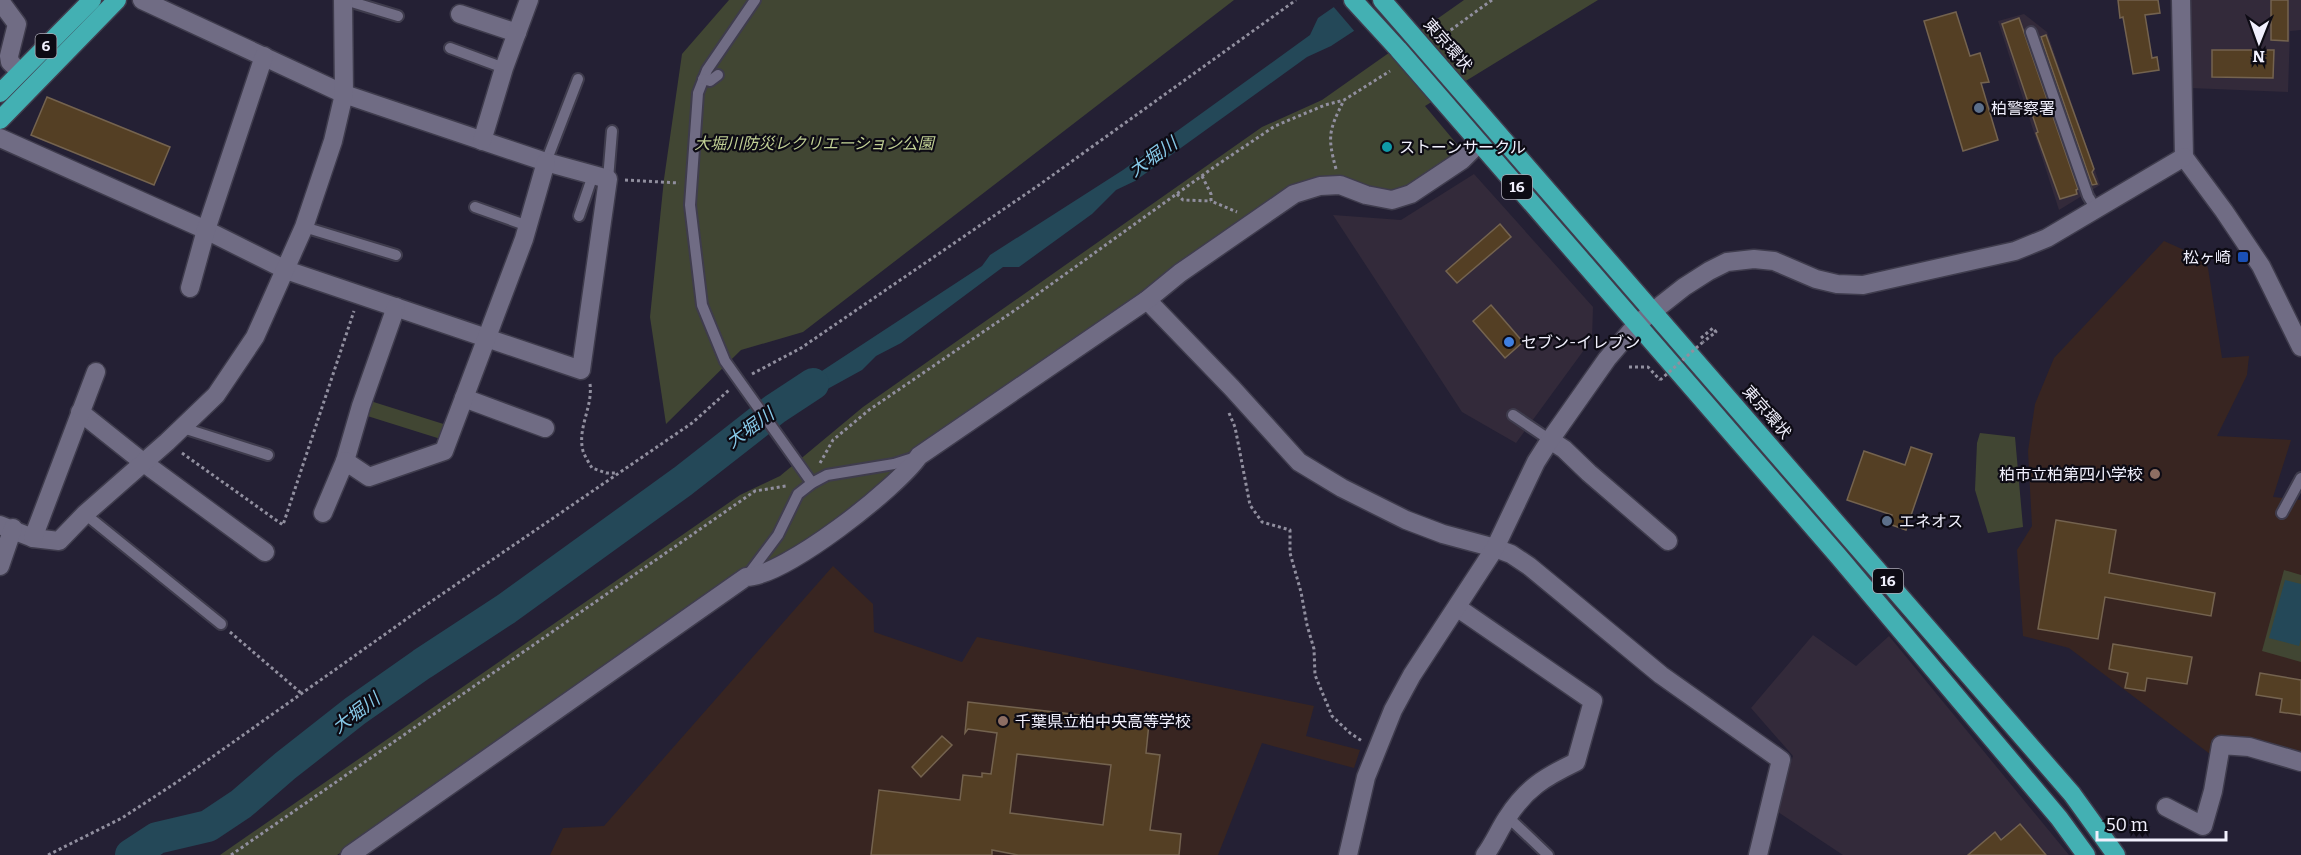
<svg xmlns="http://www.w3.org/2000/svg" width="2301" height="855" viewBox="0 0 2301 855" font-family="Bitter,'Noto Sans JP',serif">
<rect width="100%" height="100%" fill="#242034"/>
<g fill="#332a3a">
<path d="M2191 0H2301V30L2290 31 2288 92 2190 88Z"/>
<path d="M2024 14 2047 32 2100 185 2059 210 1998 21Z"/>
<path d="M1474 174 1593 307 1592 339 1516 443 1462 412 1333 215 1401 220Z"/>
<path d="M1813 635 1856 666 1889 636 2069 855H1843L1775 810 1793 756 1751 708Z"/>
</g>
<g fill="#382521">
<path d="M2164 241 2202 258 2208 268 2222 358 2249 356 2247 375 2217 436 2291 440 2273 497 2301 500V753L2287 747 2215 736 2210 754 2069 648 2023 636 2017 550 2032 526 2028 451 2035 404 2054 358Z"/>
<path d="M833 566 873 604 874 632 962 662 977 637 1314 706 1306 736 1360 750 1354 768 1262 743 1218 855H550L563 828 604 826Z"/>
</g>
<g fill="#414633">
<path d="M729 0H1234L803 332 741 350 666 424 650 317 664 179 682 54Z"/>
<path d="M1464 0H1598L1425 106 1461 149 1408 189 1384 193 1330 179 1119 308 1053 356 864 503 337 855H220L740 495 780 476 863 407 1262 127 1322 100Z"/>
<path d="M364 399 453 427 447 441 361 414Z"/>
<path d="M1980 433 2015 437 2023 527 1988 533 1975 490 1977 443Z"/>
<path d="M2284 570 2301 575V662L2262 651Z"/>
</g>
<g fill="#244858">
<path d="M1344 0H1401L1331 46 1307 57 1135 181 1116 190 1092 214 1019 267H1003L901 343 876 356 862 370 782 414 773 403 982 266 990 255 1123 170 1310 35 1318 18Z"/>
<path d="M2285 580 2301 584V639L2299 646 2269 638Z"/>
</g>
<path fill="#242034" d="M1339 0H1404L1356 33 1332 5Z"/>
<g fill="none" stroke-linecap="round" stroke-linejoin="round">
<path stroke="#244858" stroke-width="32" d="M131 855 157 838 208 826 241 804 285 766 355 711 422 664 506 609 683 481 775 409 813 384"/>
</g>
<g fill="#543f24" stroke="#74634f" stroke-width="1.5" fill-rule="evenodd">
<path d="M2118 0H2158L2160 13 2145 15 2152 58 2157 57 2159 70 2133 74 2123 17 2120 18Z"/>
<path d="M2271 0H2288V41L2271 40Z"/>
<path d="M1956 12 1970 56 1980 53 1989 82 1981 83 1998 140 1963 151 1924 21Z"/>
<path d="M2019 18 2078 189 2076 190 2077 194 2060 199 2036 133 2038 132 2002 24Z"/>
<path d="M2046 35 2094 169 2092 172 2097 184 2092 185 2041 37Z"/>
<path d="M2212 50H2274L2273 78 2212 77Z"/>
<path d="M47 97 170 147 154 185 31 135Z"/>
<path d="M1500 224 1511 237 1457 283 1446 271Z"/>
<path d="M1491 305 1523 342 1505 358 1473 321Z"/>
<path d="M1911 447 1932 454 1906 530 1889 524 1892 515 1847 500 1864 451 1905 465Z"/>
<path d="M2056 520 2116 530 2109 573 2215 593 2211 616 2105 597 2098 639 2038 629Z"/>
<path d="M2113 644 2192 657 2187 684 2147 678 2145 691 2125 688 2128 673 2109 669Z"/>
<path d="M2260 673 2301 680V715L2280 712 2282 699 2256 695Z"/>
<path d="M968 702 1149 723 1146 753 1160 755 1150 830 1181 834 1179 855H1018L992 850V855H871L879 790 960 800 963 775 982 777V773L991 774 997 733 968 729 965 733ZM1017 754 1111 765 1103 825 1010 813Z"/>
<path d="M942 736 952 745 921 777 912 767Z"/>
<path d="M2020 824 2046 855H1968L1995 832 2001 840Z"/>
</g>
<g fill="none" stroke-linecap="round" stroke-linejoin="round">
<g stroke="#3f3c4d" stroke-width="14">
<g id="lane">
<path d="M345 0 398 16"/>
<path d="M755 0 707 70 698 93 690 205 702 305 725 361 812 483"/>
<path d="M2031 32 2088 196 2096 209"/>
<path d="M450 48 504 68"/>
<path d="M703 79 710 81 718 75"/>
<path d="M546 162 578 79"/>
<path d="M608 179 612 131"/>
<path d="M475 207 528 226"/>
<path d="M579 216 593 175"/>
<path d="M304 227 396 255"/>
<path d="M1513 415 1550 440"/>
<path d="M183 428 268 455"/>
<path d="M2282 513 2301 478"/>
<path d="M85 514 221 624"/>
<path d="M748 575 778 535 798 494 812 483 827 475 894 464 916 457"/>
<path d="M1508 817 1548 855"/>
</g>
</g>
<g stroke="#3f3c4d" stroke-width="21">
<g id="street">
<path d="M0 1 17 24 9 56 10 62 20 72"/>
<path d="M460 14 517 33"/>
<path d="M0 138 206 230 286 270 581 370 608 179 546 162 344 94 142 0"/>
<path d="M482 141 504 68 529 0"/>
<path d="M190 288 206 230 264 56"/>
<path d="M1147 300 1232 388 1299 462 1342 488 1406 520 1443 534 1495 548 1511 554 1529 566 1661 675 1781 760 1758 855"/>
<path d="M464 398 545 428"/>
<path d="M80 412 144 463 265 552"/>
<path d="M1550 440 1564 449 1589 473 1668 541"/>
<path d="M345 461 361 406 396 307"/>
<path d="M323 513 345 461 369 477 444 451 524 239 546 162"/>
<path d="M0 525 33 538 59 541 85 514 167 442 216 395 255 337 304 227 333 141 344 94 343 0"/>
<path d="M33 538 96 372"/>
<path d="M0 566 13 528"/>
<path d="M1458 608 1593 701 1576 762C1545 777 1526 788 1507 818 1499 830 1494 843 1485 855"/>
<path d="M2166 807 2203 826 2213 791 2221 745 2249 747 2301 762"/>
<path d="M350 855 746 577C785 576 897 488 919 456L1147 300 1180 273 1294 194 1320 186 1340 185 1366 195 1392 200 1411 194 1462 160 1479 143"/>
</g>
</g>
<g stroke="#3f3c4d" stroke-width="21">
<g id="secondary">
<path d="M2181 0 2184 157 2224 211 2261 266 2301 347"/>
<path d="M1348 855 1366 777 1393 710 1412 675 1495 548 1536 462 1550 440 1607 359 1637 324 1684 287 1709 271 1727 262 1754 259 1774 261 1816 279 1837 284 1863 285 2015 251 2047 238 2184 157"/>
</g>
</g>
<g stroke="#3f3c4d" stroke-width="21">
<g id="highway">
<path d="M1353 0 1398 49 1839 557 2059 818 2086 855"/>
<path d="M1382 0 2072 794 2116 855"/>
<path d="M0 93 92 0"/>
<path d="M0 120 117 0"/>
</g>
</g>
<g stroke="#918f9f" stroke-width="3" stroke-dasharray="3 3" stroke-linecap="butt">
<path d="M1441 37 1492 0"/>
<path d="M1336 169C1327 136 1329 130 1344 100"/>
<path d="M1202 176 1211 194V201L1237 212"/>
<path d="M625 180 679 183"/>
<path d="M1177 194 1183 200 1211 201"/>
<path d="M1701 338 1713 328 1716 332 1703 342"/>
<path d="M1629 367H1648L1660 380"/>
<path d="M752 374 801 348 1039 185 1296 0"/>
<path d="M590 384C593 407 577 428 583 451 585 457 589 463 592 468L606 473H617"/>
<path d="M1229 413 1235 427 1250 505 1262 522 1290 530V553L1301 592 1307 625 1314 649 1315 675 1332 716 1350 733 1362 741"/>
<path d="M182 453 283 525 354 311"/>
<path d="M820 463 833 440 869 410 1021 306 1214 167 1275 126 1325 105 1344 100 1390 71"/>
<path d="M230 632 301 693"/>
<path d="M48 855 122 818 177 782 429 603 692 423 729 390"/>
<path d="M231 855 755 491 786 486"/>
</g>
<use href="#lane" stroke="#706c84" stroke-width="10"/>
<use href="#street" stroke="#706c84" stroke-width="18"/>
<use href="#secondary" stroke="#706c84" stroke-width="18"/>
<use href="#highway" stroke="#43b0b3" stroke-width="18"/>
<path stroke="#918f9f" stroke-width="3" stroke-dasharray="3 3" stroke-linecap="butt" d="M1660 380 1703 342"/>
</g>
<g fill="#5c6f8a" stroke="#0d0b14" stroke-width="2">
<circle cx="1979" cy="108" r="6"/>
<circle cx="1887" cy="521" r="6"/>
</g>
<circle fill="#0f9aa8" stroke="#0d0b14" stroke-width="2" cx="1387" cy="147" r="6"/>
<rect fill="#1a4fb4" stroke="#0d0b14" stroke-width="2" x="2237" y="251" width="12" height="12" rx="3"/>
<circle fill="#3f7fe0" stroke="#0d0b14" stroke-width="2" cx="1509" cy="342" r="6"/>
<g fill="#8d6e63" stroke="#0d0b14" stroke-width="2">
<circle cx="2155" cy="474" r="6"/>
<circle cx="1003" cy="721" r="6"/>
</g>
<g text-anchor="middle" dominant-baseline="central" stroke-width="4.5" stroke-linejoin="round" paint-order="stroke">
<g fill="#0d0b14" stroke="#adabb7" stroke-width="1.5">
<rect x="35.5" y="34" width="21" height="24" rx="4.5"/>
<rect x="1502" y="175" width="30" height="24" rx="4.5"/>
<rect x="1873" y="569" width="30" height="24" rx="4.5"/>
</g>
<g font-size="15" font-weight="bold" fill="#f1f0fd">
<text x="46" y="46">6</text>
<text x="1517" y="187">16</text>
<text x="1888" y="581">16</text>
</g>
<g font-size="16" fill="#f1f0fd" stroke="#0d0b14">
<text transform="translate(1448 45) rotate(49)">東京環状</text>
<text transform="translate(1767 412) rotate(49)">東京環状</text>
</g>
<g font-size="16" fill="#f1f0fd" stroke="#0d0b14" text-anchor="start">
<text x="1991" y="108">柏警察署</text>
<text x="1399" y="147">ストーンサークル</text>
<text x="2231" y="257" text-anchor="end">松ヶ崎</text>
<text x="1521" y="342">セブン-イレブン</text>
<text x="2143" y="474" text-anchor="end">柏市立柏第四小学校</text>
<text x="1899" y="521">エネオス</text>
<text x="1015" y="721">千葉県立柏中央高等学校</text>
</g>
<g font-size="16" font-style="italic" fill="#c2d195" stroke="#0d0b14">
<text x="814" y="143">大堀川防災レクリエーション公園</text>
</g>
<g font-size="18" font-style="italic" fill="#87c9e8" stroke="#0d0b14">
<text transform="translate(1153 157) rotate(-35)">大堀川</text>
<text transform="translate(750 428) rotate(-36)">大堀川</text>
<text transform="translate(356 713) rotate(-37)">大堀川</text>
</g>
</g>
<g transform="translate(2259 42) rotate(181)" stroke="#0d0b14" stroke-width="4.5" paint-order="stroke">
<path d="M0-4.5L10 22L0 15L-10 22Z" fill="#f1f0fd"/>
<text y="-9" font-size="16" font-weight="bold" text-anchor="middle" fill="#f1f0fd">N</text>
</g>
<path d="M2097 831v9h129v-9" fill="none" stroke="#f1f0fd" stroke-width="3"/>
<text x="2106" y="831" font-size="18" fill="#f1f0fd" stroke="#0d0b14" stroke-width="4.5" paint-order="stroke">50 m</text>
</svg>
